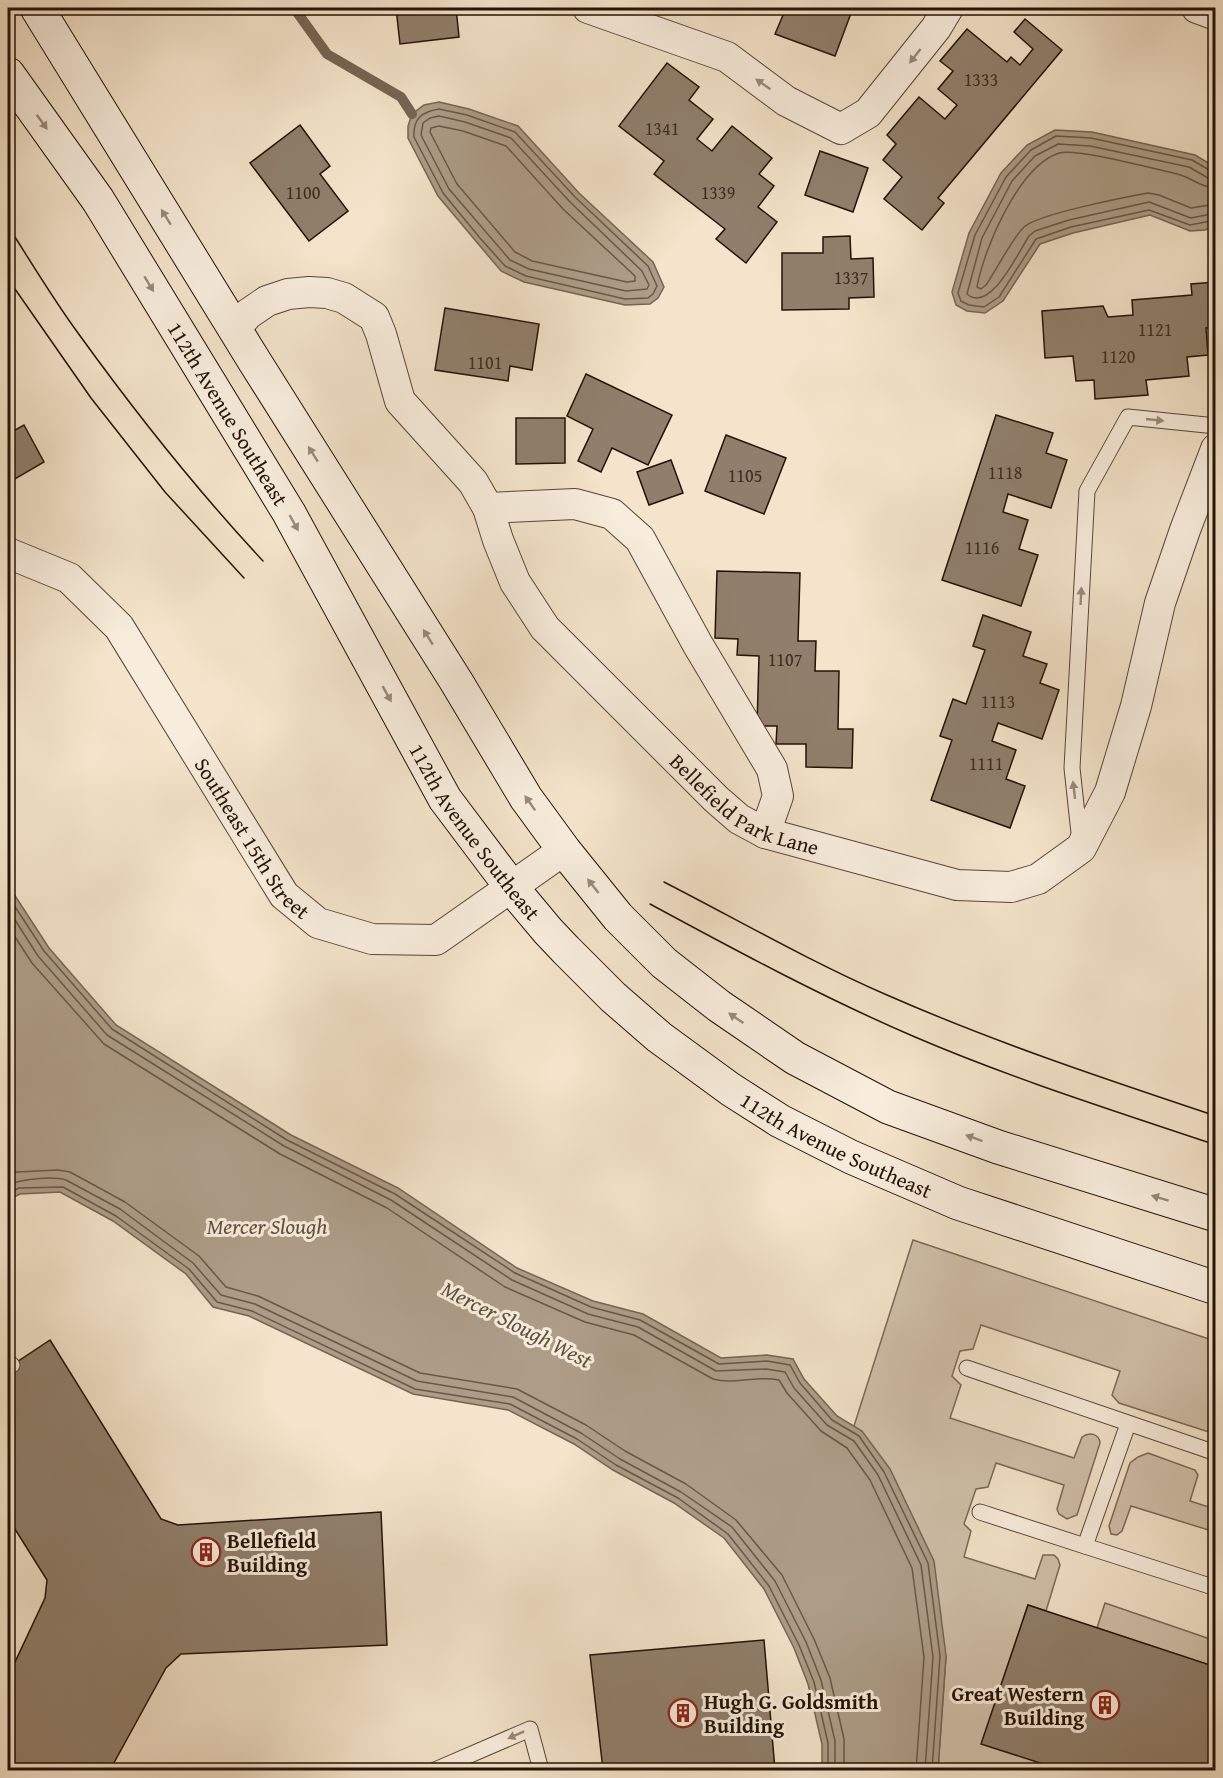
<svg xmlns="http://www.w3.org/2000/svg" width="1223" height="1778" viewBox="0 0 1223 1778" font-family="'Gentium Book Plus',serif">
<rect width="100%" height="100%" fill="#f4e4cb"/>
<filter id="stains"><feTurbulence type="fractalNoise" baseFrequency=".00333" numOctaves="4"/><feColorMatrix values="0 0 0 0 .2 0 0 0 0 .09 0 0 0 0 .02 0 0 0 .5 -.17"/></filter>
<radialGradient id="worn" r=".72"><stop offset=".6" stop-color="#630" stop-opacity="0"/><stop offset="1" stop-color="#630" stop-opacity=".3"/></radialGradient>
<g fill="#d0c0aa" stroke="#7a6958" stroke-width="1.5">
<path d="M913 1240 1215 1341V1434L1119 1403 1112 1395 1120 1371 981 1325 973 1349 960 1351 952 1376 961 1385 950 1418 1074 1458 1082 1437C1089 1432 1099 1433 1100 1443L1077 1515 1067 1519 1059 1514 1057 1509 1064 1485 996 1463 988 1487 976 1489 964 1524 971 1531 964 1557 1035 1579 1043 1555H1054L1058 1559 1060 1565 1046 1611 1028 1605 982 1743 1062 1770H938L946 1656 854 1426Z"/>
<path d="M1148 1453 1195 1470 1198 1475 1190 1501 1215 1509V1532L1131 1506 1122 1531 1117 1535 1111 1534 1109 1526 1130 1463 1138 1457Z"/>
<path d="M1105 1603 1210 1639 1215 1626V1667L1097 1628Z"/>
</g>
<g fill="#ad9d88" stroke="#766554" stroke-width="1.5">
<path d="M439 102 469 109 518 126 579 193 653 262 664 287 658 298 650 304 625 305 524 282 501 271 438 196 408 138V126L412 114 424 105Z"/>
<path d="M1055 130 1092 132 1195 155 1215 167V226L1205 230 1190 231 1150 215 1073 233 1040 244 1003 301 985 313 967 311 956 305 952 292 969 233 1001 173 1027 145Z"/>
<path d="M8 885 49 948 116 1025 291 1135 398 1188 517 1268 593 1301 643 1314 721 1358 767 1355 793 1359 804 1379 837 1416 862 1431 890 1469 934 1561 946 1656 938 1770H822V1744L808 1684 794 1648 764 1589 724 1538 674 1503 613 1470 574 1444 508 1410 413 1394 249 1316 213 1307 186 1274 113 1221 60 1192 20 1194 8 1200Z"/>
</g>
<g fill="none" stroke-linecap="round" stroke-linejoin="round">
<g stroke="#685847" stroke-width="1.5">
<path d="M439 109 467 115 515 132 575 197 648 266 657 286 653 294 648 298 625 299 526 276 505 266 480 238 443 193 414 137C413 118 422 112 439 109Z"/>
<path d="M439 116 465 122 511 138 570 202 642 271 649 285 647 289 626 291 529 269 510 260 449 189 421 135 423 123 430 118Z"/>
<path d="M439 126 463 131 506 146 563 209 635 276V281L627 282 532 261 515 252 457 184 430 132 431 128Z"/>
<path d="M1216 172 1211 171 1192 160 1091 138 1056 136 1031 150 1006 177 975 235 958 293 961 301 969 305 984 307 999 297 1036 239 1071 227 1149 210 1190 225 1216 220"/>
<path d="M1216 179 1208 178 1189 167 1090 146 1058 144 1035 156 1012 181 982 238 967 294C990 314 1018 253 1029 236L1035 231 1069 220 1149 202 1191 218 1216 213"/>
<path d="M1216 188C1201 188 1191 177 1177 174 1155 169 1077 148 1059 153 1019 166 984 248 977 287L981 289 986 285C997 269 1011 240 1024 227 1038 214 1126 197 1148 193L1159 195 1191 208 1216 204"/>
<path d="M8 896 44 951 112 1029 287 1140 395 1194 515 1273 591 1307 640 1320 719 1364 767 1361 790 1365 800 1383 832 1420 859 1436 884 1472 928 1563 940 1656 932 1770"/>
<path d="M8 909 38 956 107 1035 284 1146 391 1200 512 1280 588 1314 638 1327 716 1371 766 1369 785 1372 794 1388 827 1425 854 1441 878 1475 921 1565 933 1657 925 1770"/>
<path d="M8 926 32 963 104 1044 280 1154 387 1208 505 1287 585 1322 634 1335 713 1379C734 1385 757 1375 779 1380L787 1393 821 1431 847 1448 870 1480 912 1568 924 1657 916 1770"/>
<path d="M8 1175 17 1172 58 1170 70 1172 125 1202 199 1256 226 1287 258 1296 420 1373 517 1389 586 1425 625 1451 686 1484 736 1520 782 1575 814 1639 830 1678 844 1739V1770"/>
<path d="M8 1185C21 1179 52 1176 66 1180L120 1209 193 1263 221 1295 255 1304 417 1381 513 1397 581 1433 620 1459 681 1492 732 1527 775 1581 806 1642 821 1680 835 1741V1770"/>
<path d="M8 1193 19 1188 63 1187 116 1216 189 1269 217 1302 252 1311 415 1389 510 1404 577 1439 616 1465 678 1498 728 1534 769 1586 799 1645 814 1682 828 1743V1770"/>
</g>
<path stroke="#766554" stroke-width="10" d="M294 8 327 54 401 97 412 114"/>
</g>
<g fill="#907f6c" stroke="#231206" stroke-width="1.5">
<path d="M396 8H456L459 37 400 44Z"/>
<path d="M786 8H853L835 56 775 34Z"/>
<path d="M1025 19 1062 50 938 198 944 203 922 230 884 199 902 177 883 160 896 144 887 135 919 97 945 119 957 105 938 89 953 71 940 61 967 29 1007 62 1011 57 1020 65 1033 49 1014 32Z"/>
<path d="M667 63 699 87 689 100 713 119 697 139 712 151 732 126 772 158 759 174 774 186 758 207 777 222 746 263 716 239 725 229 654 174 664 161 619 126Z"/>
<path d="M300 125 330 166 320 174 348 211 309 241 250 163Z"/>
<path d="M820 151 868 168 853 212 805 195Z"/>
<path d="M850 236 851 259 873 258 874 297 849 298V309L782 310V253H823V237Z"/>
<path d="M1216 282V327L1206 328 1208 355 1187 357 1189 376 1146 380 1148 395 1095 399 1094 380 1076 381 1073 356 1045 358 1042 311 1103 306 1108 317 1133 315 1132 300 1192 295 1191 284Z"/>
<path d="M445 308 539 324 532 370 510 366 508 381 435 370Z"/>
<path d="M586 374 672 415 648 465 612 448 601 472 578 461 593 429 567 416Z"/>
<path d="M996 415 1053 433 1046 453 1067 460 1051 508 1008 494 1003 512 1028 520 1019 549 1038 555 1021 606 942 580Z"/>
<path d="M516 418H565V463L516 464Z"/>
<path d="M24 425 44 462 8 483V434Z"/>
<path d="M726 435 786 458 764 514 705 491Z"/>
<path d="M671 460 683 493 649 505 637 472Z"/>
<path d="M717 571 800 573 798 641H816L815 671H839L838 729H853L852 768 806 767V744H776L777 726H757L759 656 737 655 738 639 715 638Z"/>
<path d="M983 615 1031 632 1023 656 1047 664 1040 683 1059 690 1042 739 998 723 992 741 1016 750 1006 779 1025 786 1010 828 931 800 952 740 940 736 953 699 966 704 985 650 973 646Z"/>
<path d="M50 1340 161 1519 178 1525 381 1512 387 1645 181 1654 166 1668 110 1770H8V1677L45 1598 47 1580 8 1518V1368Z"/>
<path d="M1028 1605 1216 1667V1770H1062L981 1744Z"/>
<path d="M764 1640 775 1770H603L590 1655Z"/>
</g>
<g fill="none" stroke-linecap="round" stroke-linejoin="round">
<g stroke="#574637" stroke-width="17">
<g id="service">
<path d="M1080 842 1072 768 1087 491 1128 417 1216 426"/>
<path d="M8 1362 12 1365"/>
<path d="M967 1368 1216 1453"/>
<path d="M1128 1424 1085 1546 1216 1588"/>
<path d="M980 1512 1085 1546"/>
<path d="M435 1770 530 1729 541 1770"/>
</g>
</g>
<g stroke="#574637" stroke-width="32">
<g id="minor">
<path d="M588 8 727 57 786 101 841 129 868 113 936 28 948 8"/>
<path d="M1197 8 1216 15"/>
<path id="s1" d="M235 329 248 314 267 301 288 294 309 292 327 293 344 298 374 317 381 334 400 401 473 482 488 508 498 540 515 582 545 628 716 799 739 819 765 833 957 885 1011 887 1038 879 1081 848 1110 792 1136 706 1160 603 1185 530 1216 449"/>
<path d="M488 508 575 504 612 514 640 539 698 645 772 769 778 796 765 833"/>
<path id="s2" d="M8 553 69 578 119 627 284 895 318 923 372 939 436 940 564 850"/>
</g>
</g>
<g stroke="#231206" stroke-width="35">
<g id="secondary">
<path d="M37 8 255 362 456 681 526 798 564 850 618 917 664 963 719 1006 795 1058 888 1107 998 1147 1216 1215"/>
<path id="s3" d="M8 74 98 200 289 513 445 799 512 888 548 931 566 950 613 997 659 1037 730 1089 780 1121 851 1157 958 1203 1216 1288"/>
</g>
</g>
<use href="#service" stroke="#f8eddd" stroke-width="15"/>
<use href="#minor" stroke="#f8eddd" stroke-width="30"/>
<use href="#secondary" stroke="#f8eddd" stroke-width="33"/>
<g stroke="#231206" stroke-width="1.5">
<path d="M8 226C31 262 53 299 78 333 135 412 196 489 263 561"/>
<path d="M8 279 91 398 165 492 244 578"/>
<path d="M664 882C738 920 811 962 887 995 994 1042 1105 1079 1216 1116"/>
<path d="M650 904C737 951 824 998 915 1037 1013 1079 1115 1111 1216 1145"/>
</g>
</g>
<defs><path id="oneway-solid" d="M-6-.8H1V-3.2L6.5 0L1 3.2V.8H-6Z" transform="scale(1.5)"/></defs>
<g fill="#988a7c">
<use href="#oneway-solid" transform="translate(915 56) rotate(128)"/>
<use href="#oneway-solid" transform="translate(763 84) rotate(-145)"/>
<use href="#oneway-solid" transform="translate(42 122) rotate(54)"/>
<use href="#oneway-solid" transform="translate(166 217) rotate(-122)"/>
<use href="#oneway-solid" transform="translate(149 284) rotate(59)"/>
<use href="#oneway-solid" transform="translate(1155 420) rotate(6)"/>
<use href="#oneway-solid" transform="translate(313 454) rotate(-122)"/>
<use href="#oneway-solid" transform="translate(294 523) rotate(61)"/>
<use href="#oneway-solid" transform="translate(1081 596) rotate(-87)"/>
<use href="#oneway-solid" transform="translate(428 637) rotate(-122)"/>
<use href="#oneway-solid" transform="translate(387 694) rotate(61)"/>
<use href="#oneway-solid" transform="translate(1074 790) rotate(-97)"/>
<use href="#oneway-solid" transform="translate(530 803) rotate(-125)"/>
<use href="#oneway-solid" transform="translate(593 886) rotate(-128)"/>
<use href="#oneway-solid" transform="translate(736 1018) rotate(-146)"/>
<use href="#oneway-solid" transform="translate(974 1138) rotate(-160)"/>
<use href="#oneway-solid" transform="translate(1160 1198) rotate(-163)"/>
<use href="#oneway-solid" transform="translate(516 1735) rotate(156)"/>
</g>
<defs>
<g id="building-ring" transform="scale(1.5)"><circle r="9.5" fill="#f8eddd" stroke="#8f2418" stroke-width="1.5"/><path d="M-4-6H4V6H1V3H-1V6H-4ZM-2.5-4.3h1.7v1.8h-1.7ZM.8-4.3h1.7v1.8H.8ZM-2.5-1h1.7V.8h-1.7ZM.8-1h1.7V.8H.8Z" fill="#8f2418"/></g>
</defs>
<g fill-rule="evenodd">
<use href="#building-ring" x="206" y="1552"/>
<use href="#building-ring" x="1105" y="1705"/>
<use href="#building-ring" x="683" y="1713"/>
</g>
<g text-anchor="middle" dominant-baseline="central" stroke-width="6" stroke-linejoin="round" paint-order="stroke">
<g font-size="18" fill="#3e2d20">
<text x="981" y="79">1333</text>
<text x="662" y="128">1341</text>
<text x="303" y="192">1100</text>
<text x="718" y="192">1339</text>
<text x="851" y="277">1337</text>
<text x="1155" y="329">1121</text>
<text x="1118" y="356">1120</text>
<text x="485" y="362">1101</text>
<text x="1005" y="472">1118</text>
<text x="745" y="475">1105</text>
<text x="982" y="547">1116</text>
<text x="785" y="659">1107</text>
<text x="998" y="701">1113</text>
<text x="986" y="763">1111</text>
</g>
<g font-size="21" fill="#231206" stroke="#f8eddd">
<text stroke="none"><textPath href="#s3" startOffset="405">112th Avenue Southeast</textPath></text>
<text stroke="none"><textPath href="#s1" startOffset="788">Bellefield Park Lane</textPath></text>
<text stroke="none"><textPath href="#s3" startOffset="891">112th Avenue Southeast</textPath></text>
<text stroke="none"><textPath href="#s2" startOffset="386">Southeast 15th Street</textPath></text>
<text stroke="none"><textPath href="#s3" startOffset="1377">112th Avenue Southeast</textPath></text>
</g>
<g font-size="21" font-weight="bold" fill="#231206" stroke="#f8eddd" text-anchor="start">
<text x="227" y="1540">Bellefield<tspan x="227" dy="24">Building</tspan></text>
<text x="1084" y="1693" text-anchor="end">Great Western<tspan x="1084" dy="24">Building</tspan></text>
<text x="704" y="1701">Hugh G. Goldsmith<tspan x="704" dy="24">Building</tspan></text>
</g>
<g font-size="22" font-style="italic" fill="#615140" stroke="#f8eddd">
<text x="267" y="1226">Mercer Slough</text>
<text transform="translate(517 1324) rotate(27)">Mercer Slough West</text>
</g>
</g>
<rect width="1223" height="1778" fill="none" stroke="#f4e4cb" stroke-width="30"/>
<rect x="9" y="9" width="1205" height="1760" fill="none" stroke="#231206" stroke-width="3"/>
<rect x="15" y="15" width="1193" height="1748" fill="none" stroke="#231206" stroke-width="1.5"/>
<rect width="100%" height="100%" filter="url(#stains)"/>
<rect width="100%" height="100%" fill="url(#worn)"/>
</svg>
